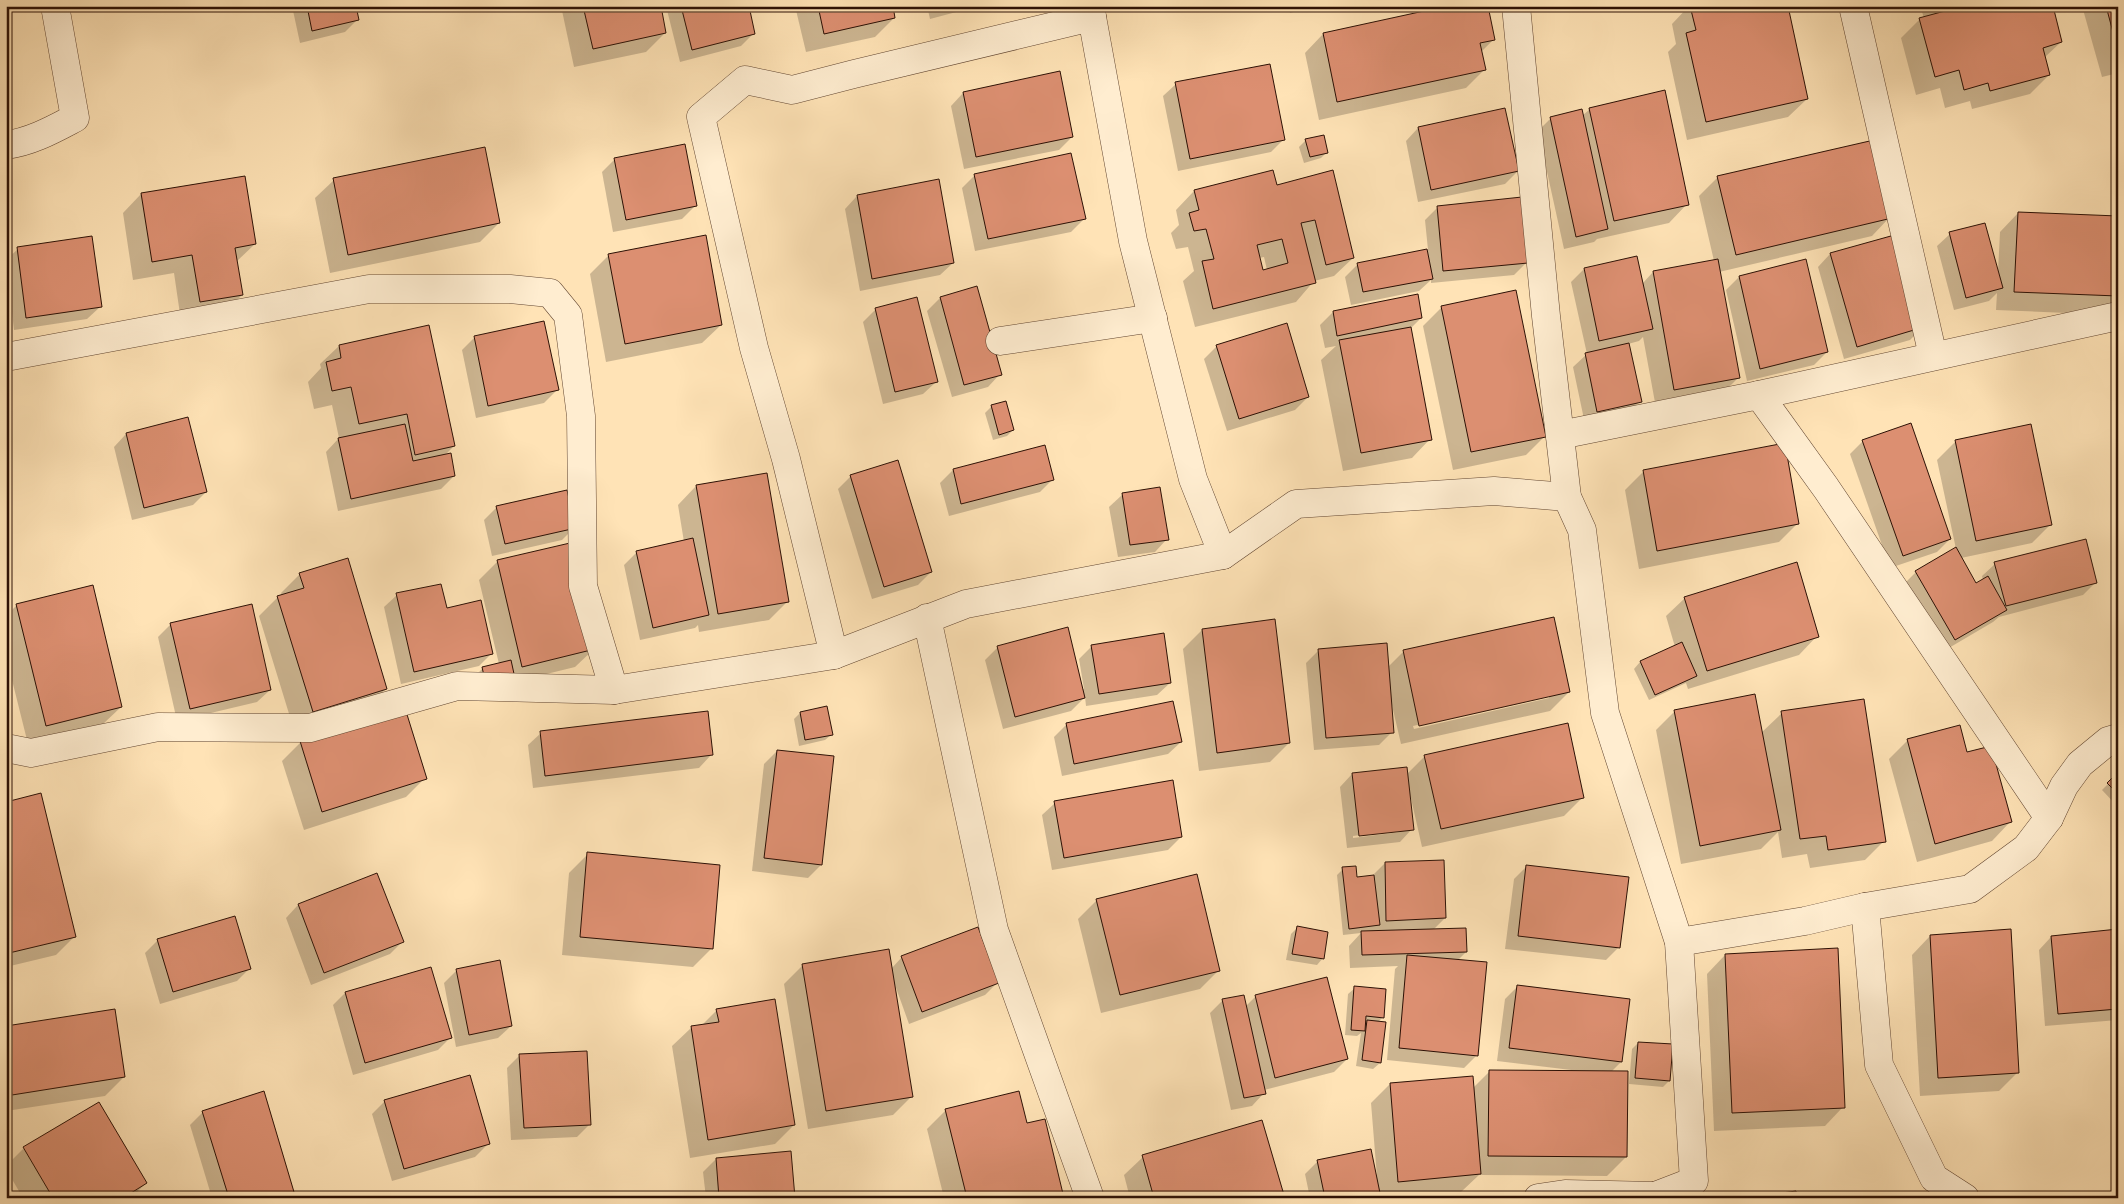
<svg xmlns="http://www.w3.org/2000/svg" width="2124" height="1204" viewBox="0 0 2124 1204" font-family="Alegreya,serif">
<rect width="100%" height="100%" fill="#ffe3b6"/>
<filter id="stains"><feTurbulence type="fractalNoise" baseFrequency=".004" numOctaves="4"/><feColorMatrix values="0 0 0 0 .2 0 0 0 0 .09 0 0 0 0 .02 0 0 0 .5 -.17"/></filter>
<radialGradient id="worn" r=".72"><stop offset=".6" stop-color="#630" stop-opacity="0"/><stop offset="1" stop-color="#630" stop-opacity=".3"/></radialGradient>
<g fill="#0003" fill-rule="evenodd">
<path d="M292 6H355L358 19 345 32 300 43Z"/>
<path d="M561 6H659L665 33 646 52 574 67Z"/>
<path d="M666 6H747L754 33 741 46 680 62Z"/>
<path d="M795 6H891L894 18 875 37 806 52Z"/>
<path d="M927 6H979L930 19Z"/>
<path d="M1288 6H1317L1290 13Z"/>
<path d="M1654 6H1673L1655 10Z"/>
<path d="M1689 6H1787L1807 99 1788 117 1687 140 1668 52 1676 44 1672 24Z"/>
<path d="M1924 6H2052L2061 42 2044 58 2049 75 2030 94 1972 109 1970 101 1945 108 1940 88 1916 95 1901 38 1920 19 1924 18 1921 9Z"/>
<path d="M2082 6H2118V73L2102 77Z"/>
<path d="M1323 34 1494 39 1481 52 1485 69 1466 88 1319 120 1305 53Z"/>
<path d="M1176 84 1284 139 1271 152 1178 171 1163 96Z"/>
<path d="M963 93 1072 137 1059 150 964 169 951 106Z"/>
<path d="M1590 109 1687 204 1669 223 1597 239 1594 242 1564 249 1538 131 1551 118 1582 116Z"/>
<path d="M6 112 8 125 6 127Z"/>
<path d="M1418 128 1518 171 1505 184 1418 202 1406 141Z"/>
<path d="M1306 140 1327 152 1321 158 1304 163 1299 147Z"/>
<path d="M615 159 695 206 682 219 613 232 602 172Z"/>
<path d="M1332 171 1353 258 1334 276 1314 281 1296 302 1195 327 1183 281 1194 271 1188 247 1176 249 1171 233 1179 225 1176 210 1194 191 1276 186ZM1264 257 1267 270 1262 271 1259 258Z"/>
<path d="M975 175 1084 219 1071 232 975 251 962 188Z"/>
<path d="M1718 177 1890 217 1872 236 1719 272 1739 377 1720 396 1656 408 1643 337 1639 341 1628 344 1640 401 1627 414 1585 424 1573 367 1587 354 1571 282 1584 269 1636 257 1642 284 1653 272 1714 261 1699 196Z"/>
<path d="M334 180 499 223 480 242 330 273 315 198Z"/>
<path d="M141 194 255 244 236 262 242 295 223 314 181 321 174 273 133 280 123 213Z"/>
<path d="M857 196 953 263 940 275 860 291 845 209Z"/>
<path d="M1438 207 1527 262 1514 275 1431 283V280L1419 291 1351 305 1345 277 1358 264 1428 250 1425 220Z"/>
<path d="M2018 213 2118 218V311L2113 315 1996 310 1997 293 1989 301 1954 310 1937 246 1950 234 1998 272 2000 232Z"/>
<path d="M18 249 100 307 87 319 14 330 6 260Z"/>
<path d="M1830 254 1923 327 1910 340 1844 359 1818 267Z"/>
<path d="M609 255 721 325 702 343 606 362 590 274Z"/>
<path d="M1805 261 1827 352 1814 365 1747 381 1726 290 1739 277Z"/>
<path d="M940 298 1000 374 988 387 952 397 927 311Z"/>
<path d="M1442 307 1545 436 1526 455 1453 470 1423 326Z"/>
<path d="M876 309 936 382 923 394 883 404 863 322Z"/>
<path d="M1333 312 1421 318 1410 329 1430 439 1412 458 1343 471 1321 360 1336 346 1325 348 1320 325Z"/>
<path d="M475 337 557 390 544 403 476 418 462 350Z"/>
<path d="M339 346 454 446 444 456 454 476 441 489 338 511 326 452 339 438 332 405 314 409 308 382 321 368 320 364Z"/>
<path d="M1217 346 1308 397 1295 410 1227 431 1204 359Z"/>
<path d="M992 406 1013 430 1007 436 993 440 985 413Z"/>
<path d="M126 434 206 492 193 505 132 520 114 447Z"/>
<path d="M1863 441 1950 539 1937 552 1890 568 1850 454Z"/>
<path d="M1956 441 2050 525 2032 543 1961 558 1976 585 1983 580 1982 576 1995 564 2096 582 2083 595 1999 617 1993 622 1942 652 1903 585 1916 572 1956 549 1937 460Z"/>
<path d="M1044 446 1053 479 1040 492 949 516 940 483 953 470Z"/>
<path d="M1644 471 1798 523 1779 542 1639 569 1625 490Z"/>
<path d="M851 476 931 572 918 585 872 599 838 489Z"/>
<path d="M696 486 787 602 769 620 699 632 698 625 695 628 640 640 624 565 637 552 684 542 678 505Z"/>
<path d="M1159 489 1167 539 1155 552 1118 557 1109 507 1122 495Z"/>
<path d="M497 507 574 528 562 540 492 556 484 520Z"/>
<path d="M498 561 594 649 575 667 514 682 477 674 483 668 499 664 479 580Z"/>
<path d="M300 574 386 689 367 707 294 730 259 616 278 597 282 596 281 593Z"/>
<path d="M397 595 491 654 479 666 401 684 384 607Z"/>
<path d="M1685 598 1817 636 1799 655 1688 689 1686 683 1649 700 1634 669 1640 662 1675 647 1666 616Z"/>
<path d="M17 605 121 707 102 725 28 744 6 656V616Z"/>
<path d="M171 624 270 690 257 702 177 721 158 637Z"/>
<path d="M1202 630 1289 743 1270 762 1199 771 1183 649Z"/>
<path d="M1092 646 1170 683 1157 695 1086 706 1085 697 1071 711 1003 729 985 660 998 647 1082 689H1084L1079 659Z"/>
<path d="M1319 650 1387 668 1404 651 1569 692 1550 711 1401 744 1391 701 1392 732 1379 745 1314 750 1306 663ZM1549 696V698L1414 729 1413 726Z"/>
<path d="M1675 711 1761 733 1782 713 1884 841 1865 860 1810 868 1807 854 1782 858 1778 832 1761 849 1681 864 1656 730Z"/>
<path d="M800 713 832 734 825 740 799 746 794 719Z"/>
<path d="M1067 724 1181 742 1168 754 1062 776 1054 737Z"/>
<path d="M541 733 711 755 699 768 533 788 528 745Z"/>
<path d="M1908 740 1966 754 2010 822 1992 841 1917 862 1889 759Z"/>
<path d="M301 742 425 778 406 797 304 830 282 761Z"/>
<path d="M777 751 821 865 808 878 752 871 764 764Z"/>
<path d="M1425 756 1583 797 1564 816 1422 847 1410 794H1409L1412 829 1400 842 1347 848 1340 787 1352 774 1406 775ZM1400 830V832L1353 838V836Z"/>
<path d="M2118 774V807L2102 790Z"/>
<path d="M6 803 74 937 56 955 6 967Z"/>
<path d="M1055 803 1181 837 1168 850 1052 870 1042 815Z"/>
<path d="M588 854 711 949 693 967 562 955 569 873Z"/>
<path d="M1385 863 1445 918 1432 931 1466 952 1457 961 1477 1055 1464 1068 1387 1060 1395 969 1398 966 1350 968 1349 946 1361 933 1343 935 1337 875 1343 869 1356 879 1372 876Z"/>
<path d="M1527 866 1619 947 1606 960 1505 949 1514 879Z"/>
<path d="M1097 900 1219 970 1200 989 1101 1013 1078 919Z"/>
<path d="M298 905 402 942 390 954 311 985 286 918Z"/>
<path d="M1297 928 1323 958 1317 965 1286 960 1291 934Z"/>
<path d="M2118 931V1020L2045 1026 2039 950 2051 937Z"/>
<path d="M1930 936 2018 1072 1999 1091 1920 1096 1912 955Z"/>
<path d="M158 940 249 969 237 981 160 1004 145 953Z"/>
<path d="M1725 955 1843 1107 1825 1126 1714 1131 1707 974Z"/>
<path d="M902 957 997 983 985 995 909 1024 895 985 912 1096 893 1115 808 1129 784 984 803 965 891 969Z"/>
<path d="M457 970 511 1026 498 1038 456 1047 444 983Z"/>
<path d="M1518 986 1621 1062 1611 1072 1626 1157 1607 1176 1479 1175 1461 1192 1405 1198H1310L1305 1174 1318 1161 1377 1177 1371 1103 1390 1084 1471 1077 1472 1089 1490 1071 1571 1072V1070L1497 1061 1505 999Z"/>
<path d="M1355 988 1383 1017 1378 1022 1380 1063 1373 1069 1356 1066 1361 1033 1357 1036 1345 1035 1348 994Z"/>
<path d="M345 993 450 1038 438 1050 353 1075 333 1005Z"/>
<path d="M1256 996 1347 1059 1334 1072 1264 1090V1093L1252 1106 1231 1110 1210 1013 1223 1000 1246 1006Z"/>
<path d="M717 1010 794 1125 775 1144 690 1158 672 1046 691 1028 701 1026Z"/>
<path d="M6 1028 124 1077 105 1096 6 1111Z"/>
<path d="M1638 1043 1669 1081 1663 1087 1629 1084 1632 1049Z"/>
<path d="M520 1055 590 1124 577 1137 511 1140 507 1068Z"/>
<path d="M385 1101 488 1144 475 1157 392 1181 372 1114Z"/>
<path d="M98 1103 146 1183 131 1198H23L6 1169V1166L24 1148Z"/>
<path d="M946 1110 1026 1125 1063 1198H944L927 1129Z"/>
<path d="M203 1112 293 1192 287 1198H212L190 1125Z"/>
<path d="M1143 1157 1282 1195 1279 1198H1130L1124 1175Z"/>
<path d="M716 1159 794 1198H706L703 1172Z"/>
</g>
<g fill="#dc8f71" stroke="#2d1105" fill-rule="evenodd">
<path d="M307 6H356L359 20 312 31Z"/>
<path d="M583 6H661L666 33 593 49Z"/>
<path d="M681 6H749L755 34 692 50Z"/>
<path d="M818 6H893L895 18 824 34Z"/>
<path d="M1447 6H1488L1495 40 1480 43 1486 70 1337 102 1323 33Z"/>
<path d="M1690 6H1788L1808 99 1706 122 1686 33 1696 30Z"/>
<path d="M1944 6H2053L2062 42 2043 48 2050 75 1990 91 1988 83 1964 90 1959 70 1935 77 1919 18 1945 11Z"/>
<path d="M2106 6H2118V51Z"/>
<path d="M1270 64 1285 140 1190 159 1175 82Z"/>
<path d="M1060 71 1073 137 976 157 963 92Z"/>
<path d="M1665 90 1689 205 1614 221 1589 108Z"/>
<path d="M1505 108 1519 171 1431 190 1418 127Z"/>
<path d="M1582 109 1608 229 1576 237 1550 117Z"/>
<path d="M1324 135 1328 153 1310 157 1305 139Z"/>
<path d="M1874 140 1892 218 1736 255 1717 176Z"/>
<path d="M685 144 697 206 626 220 614 158Z"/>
<path d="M485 147 500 223 348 255 333 178Z"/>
<path d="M1071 153 1086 219 988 239 974 174Z"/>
<path d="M1273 170 1277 185 1333 170 1354 258 1326 265 1315 220 1301 223 1316 283 1213 309 1202 261 1214 259 1206 229 1194 231 1189 213 1199 210 1194 190ZM1282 239 1288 263 1263 270 1257 245Z"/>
<path d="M245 176 256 244 235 248 243 295 200 302 192 255 152 262 141 193Z"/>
<path d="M939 179 954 263 872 279 857 195Z"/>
<path d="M1522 197 1528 263 1443 271 1437 206Z"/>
<path d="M2018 212 2118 216V296L2014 292Z"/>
<path d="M1985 223 2003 288 1966 298 1949 232Z"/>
<path d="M1898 234 1924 327 1857 347 1830 253Z"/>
<path d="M706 235 722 325 625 344 608 254Z"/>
<path d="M92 236 102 307 26 318 17 247Z"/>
<path d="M1427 249 1433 279 1363 292 1357 263Z"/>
<path d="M1637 256 1653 329 1599 341 1584 268Z"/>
<path d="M1718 259 1740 378 1674 390 1653 271Z"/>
<path d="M1806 259 1828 352 1760 369 1739 276Z"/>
<path d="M977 286 1002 375 964 385 940 297Z"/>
<path d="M1516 290 1546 437 1471 452 1441 306Z"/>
<path d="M1418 294 1422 318 1337 336 1333 311Z"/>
<path d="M917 297 938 382 895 392 875 308Z"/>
<path d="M544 321 559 390 488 406 474 336Z"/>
<path d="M1287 323 1309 397 1239 419 1216 345Z"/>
<path d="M429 325 455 446 415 455 407 414 359 424 351 387 332 391 326 362 341 358 339 345Z"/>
<path d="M1411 327 1432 440 1361 453 1339 340Z"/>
<path d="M1629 343 1642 402 1597 412 1585 353Z"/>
<path d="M1006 401 1014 430 999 435 991 405Z"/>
<path d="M188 417 207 492 144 508 126 433Z"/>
<path d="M1911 423 1951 539 1903 556 1862 440Z"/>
<path d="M405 424 413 461 451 453 455 476 351 499 338 438Z"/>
<path d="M2031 424 2052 525 1976 541 1955 440Z"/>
<path d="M1785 443 1799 524 1657 551 1643 470Z"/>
<path d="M1045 445 1054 480 961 504 953 469Z"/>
<path d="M898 460 932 572 884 587 850 475Z"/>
<path d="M767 473 789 602 718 614 696 485Z"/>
<path d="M1160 487 1169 540 1130 545 1122 493Z"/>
<path d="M567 490 576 528 505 544 496 506Z"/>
<path d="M693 538 709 615 653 628 636 551Z"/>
<path d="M2086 539 2097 583 2006 606 1994 562Z"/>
<path d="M570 543 595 649 522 667 497 560Z"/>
<path d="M1956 547 1976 583 1988 576 2007 610 1955 640 1915 571Z"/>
<path d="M348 558 387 689 313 712 277 596 304 588 299 573Z"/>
<path d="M1797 562 1819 637 1707 671 1684 597Z"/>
<path d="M441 584 447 608 481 600 493 654 414 672 396 593Z"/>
<path d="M93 585 122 707 46 726 16 604Z"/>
<path d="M252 604 271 690 190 709 170 623Z"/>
<path d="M1554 617 1570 692 1419 726 1403 650Z"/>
<path d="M1275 619 1290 743 1217 753 1202 629Z"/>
<path d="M1068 627 1085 698 1015 717 997 646Z"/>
<path d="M1164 633 1171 683 1099 694 1091 645Z"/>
<path d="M1682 642 1697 676 1655 695 1640 661Z"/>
<path d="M1387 643 1394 733 1326 738 1318 649Z"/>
<path d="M511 660 516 683 487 689 482 667Z"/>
<path d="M1755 694 1781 830 1700 846 1674 710Z"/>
<path d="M1864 699 1886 842 1828 850 1826 836 1800 839 1781 711Z"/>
<path d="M1173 701 1182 742 1074 764 1066 723Z"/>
<path d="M827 706 833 735 805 740 800 712Z"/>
<path d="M405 708 427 779 322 812 300 741Z"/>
<path d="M708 711 713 755 545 776 540 731Z"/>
<path d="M1568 723 1584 798 1441 829 1424 755Z"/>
<path d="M1960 725 1967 752 1991 746 2012 822 1935 844 1907 739Z"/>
<path d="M777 750 834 756 822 865 764 858Z"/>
<path d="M1407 767 1414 830 1359 836 1352 773Z"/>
<path d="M2118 772V794L2107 783Z"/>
<path d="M1173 780 1182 837 1064 858 1054 801Z"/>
<path d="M41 793 76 937 9 953 6 941V802Z"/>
<path d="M587 852 720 865 713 949 580 937Z"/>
<path d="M1444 860 1446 918 1386 921 1385 862Z"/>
<path d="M1526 865 1629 877 1620 948 1518 936Z"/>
<path d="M1356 866 1357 877 1374 875 1380 925 1349 929 1342 867Z"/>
<path d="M377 873 404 942 324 973 298 904Z"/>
<path d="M1197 874 1220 971 1120 995 1096 899Z"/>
<path d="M235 916 251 969 173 992 157 939Z"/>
<path d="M1297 926 1328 932 1324 959 1292 954Z"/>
<path d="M978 927 999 983 922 1012 901 956Z"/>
<path d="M1466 928 1467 952 1362 955 1361 931Z"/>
<path d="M2011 929 2019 1073 1938 1078 1930 935Z"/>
<path d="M2118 929V1009L2058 1014 2051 936Z"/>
<path d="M1838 948 1845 1108 1732 1113 1725 954Z"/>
<path d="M889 949 913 1097 826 1111 802 964Z"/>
<path d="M1407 955 1487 962 1478 1056 1399 1048Z"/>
<path d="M500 960 512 1026 469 1035 456 969Z"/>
<path d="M431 967 452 1038 365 1063 345 992Z"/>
<path d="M1327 977 1348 1059 1275 1078 1255 995Z"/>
<path d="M1517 985 1630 999 1622 1062 1509 1048Z"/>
<path d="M1354 986 1386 989 1384 1018 1366 1016 1365 1031 1351 1030Z"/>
<path d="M1244 995 1266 1094 1244 1098 1222 999Z"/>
<path d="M775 999 795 1125 708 1140 691 1026 719 1022 716 1009Z"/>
<path d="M115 1009 125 1077 12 1095 6 1059V1026Z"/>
<path d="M1367 1020 1386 1022 1381 1063 1362 1060Z"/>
<path d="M1638 1042 1673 1044 1670 1081 1635 1078Z"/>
<path d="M587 1051 591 1125 524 1128 519 1054Z"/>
<path d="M1489 1070 1628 1071 1627 1157 1488 1156Z"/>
<path d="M470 1075 490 1144 404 1169 384 1100Z"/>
<path d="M1473 1076 1481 1174 1398 1182 1390 1083Z"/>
<path d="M264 1091 294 1192 277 1198H229L202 1111Z"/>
<path d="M1019 1091 1027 1123 1045 1119 1064 1198H967L945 1109Z"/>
<path d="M99 1102 147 1183 123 1198H53L23 1147Z"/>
<path d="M1262 1120 1284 1195 1275 1198H1154L1142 1155Z"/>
<path d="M1371 1149 1381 1198H1325L1317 1160Z"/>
<path d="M791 1151 795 1198H719L716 1158Z"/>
<path d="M1796 1191 1797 1198H1747Z"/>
</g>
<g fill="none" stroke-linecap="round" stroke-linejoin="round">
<g stroke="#624631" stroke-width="29">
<g id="minor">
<path d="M1090 6 1133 241 1193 479 1223 555"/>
<path d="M1516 6 1546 316 1567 497 1582 530 1605 713 1679 942 1694 1181 1655 1196V1198"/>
<path d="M1853 6 1933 356"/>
<path d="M6 145C31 142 54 129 75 118L55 6"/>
<path d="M1000 341 1153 318"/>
<path d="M6 357 369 289H510L550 293 568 315 581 416 583 586 614 690"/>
<path d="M1759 395 2118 316"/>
<path d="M1560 435 1759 395 1826 488 2049 818"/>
<path d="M927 618 994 930 1090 1198"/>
<path d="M834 655 786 459 754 348 701 117 745 80 792 90 854 74 1092 17"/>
<path d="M6 748 31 753 158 727 310 728 457 686 614 690 834 655 966 604 1223 555 1296 504 1494 491 1567 497"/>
<path d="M1865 907 1879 1065 1934 1178 1965 1198"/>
<path d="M1679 942 1805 921 1865 907 1970 889 2026 848 2049 818 2064 786 2080 764 2108 741 2118 738"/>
<path d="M1538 1198 1565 1194 1655 1196"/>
</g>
</g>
<use href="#minor" stroke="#ffedd0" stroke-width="28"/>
</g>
<rect width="2124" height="1204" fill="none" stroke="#ffe3b6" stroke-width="25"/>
<rect x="8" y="8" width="2109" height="1189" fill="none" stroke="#2d1105" stroke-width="2.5"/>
<rect x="12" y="12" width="2099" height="1179" fill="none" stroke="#2d1105"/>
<rect width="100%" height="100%" filter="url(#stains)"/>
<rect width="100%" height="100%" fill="url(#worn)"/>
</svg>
